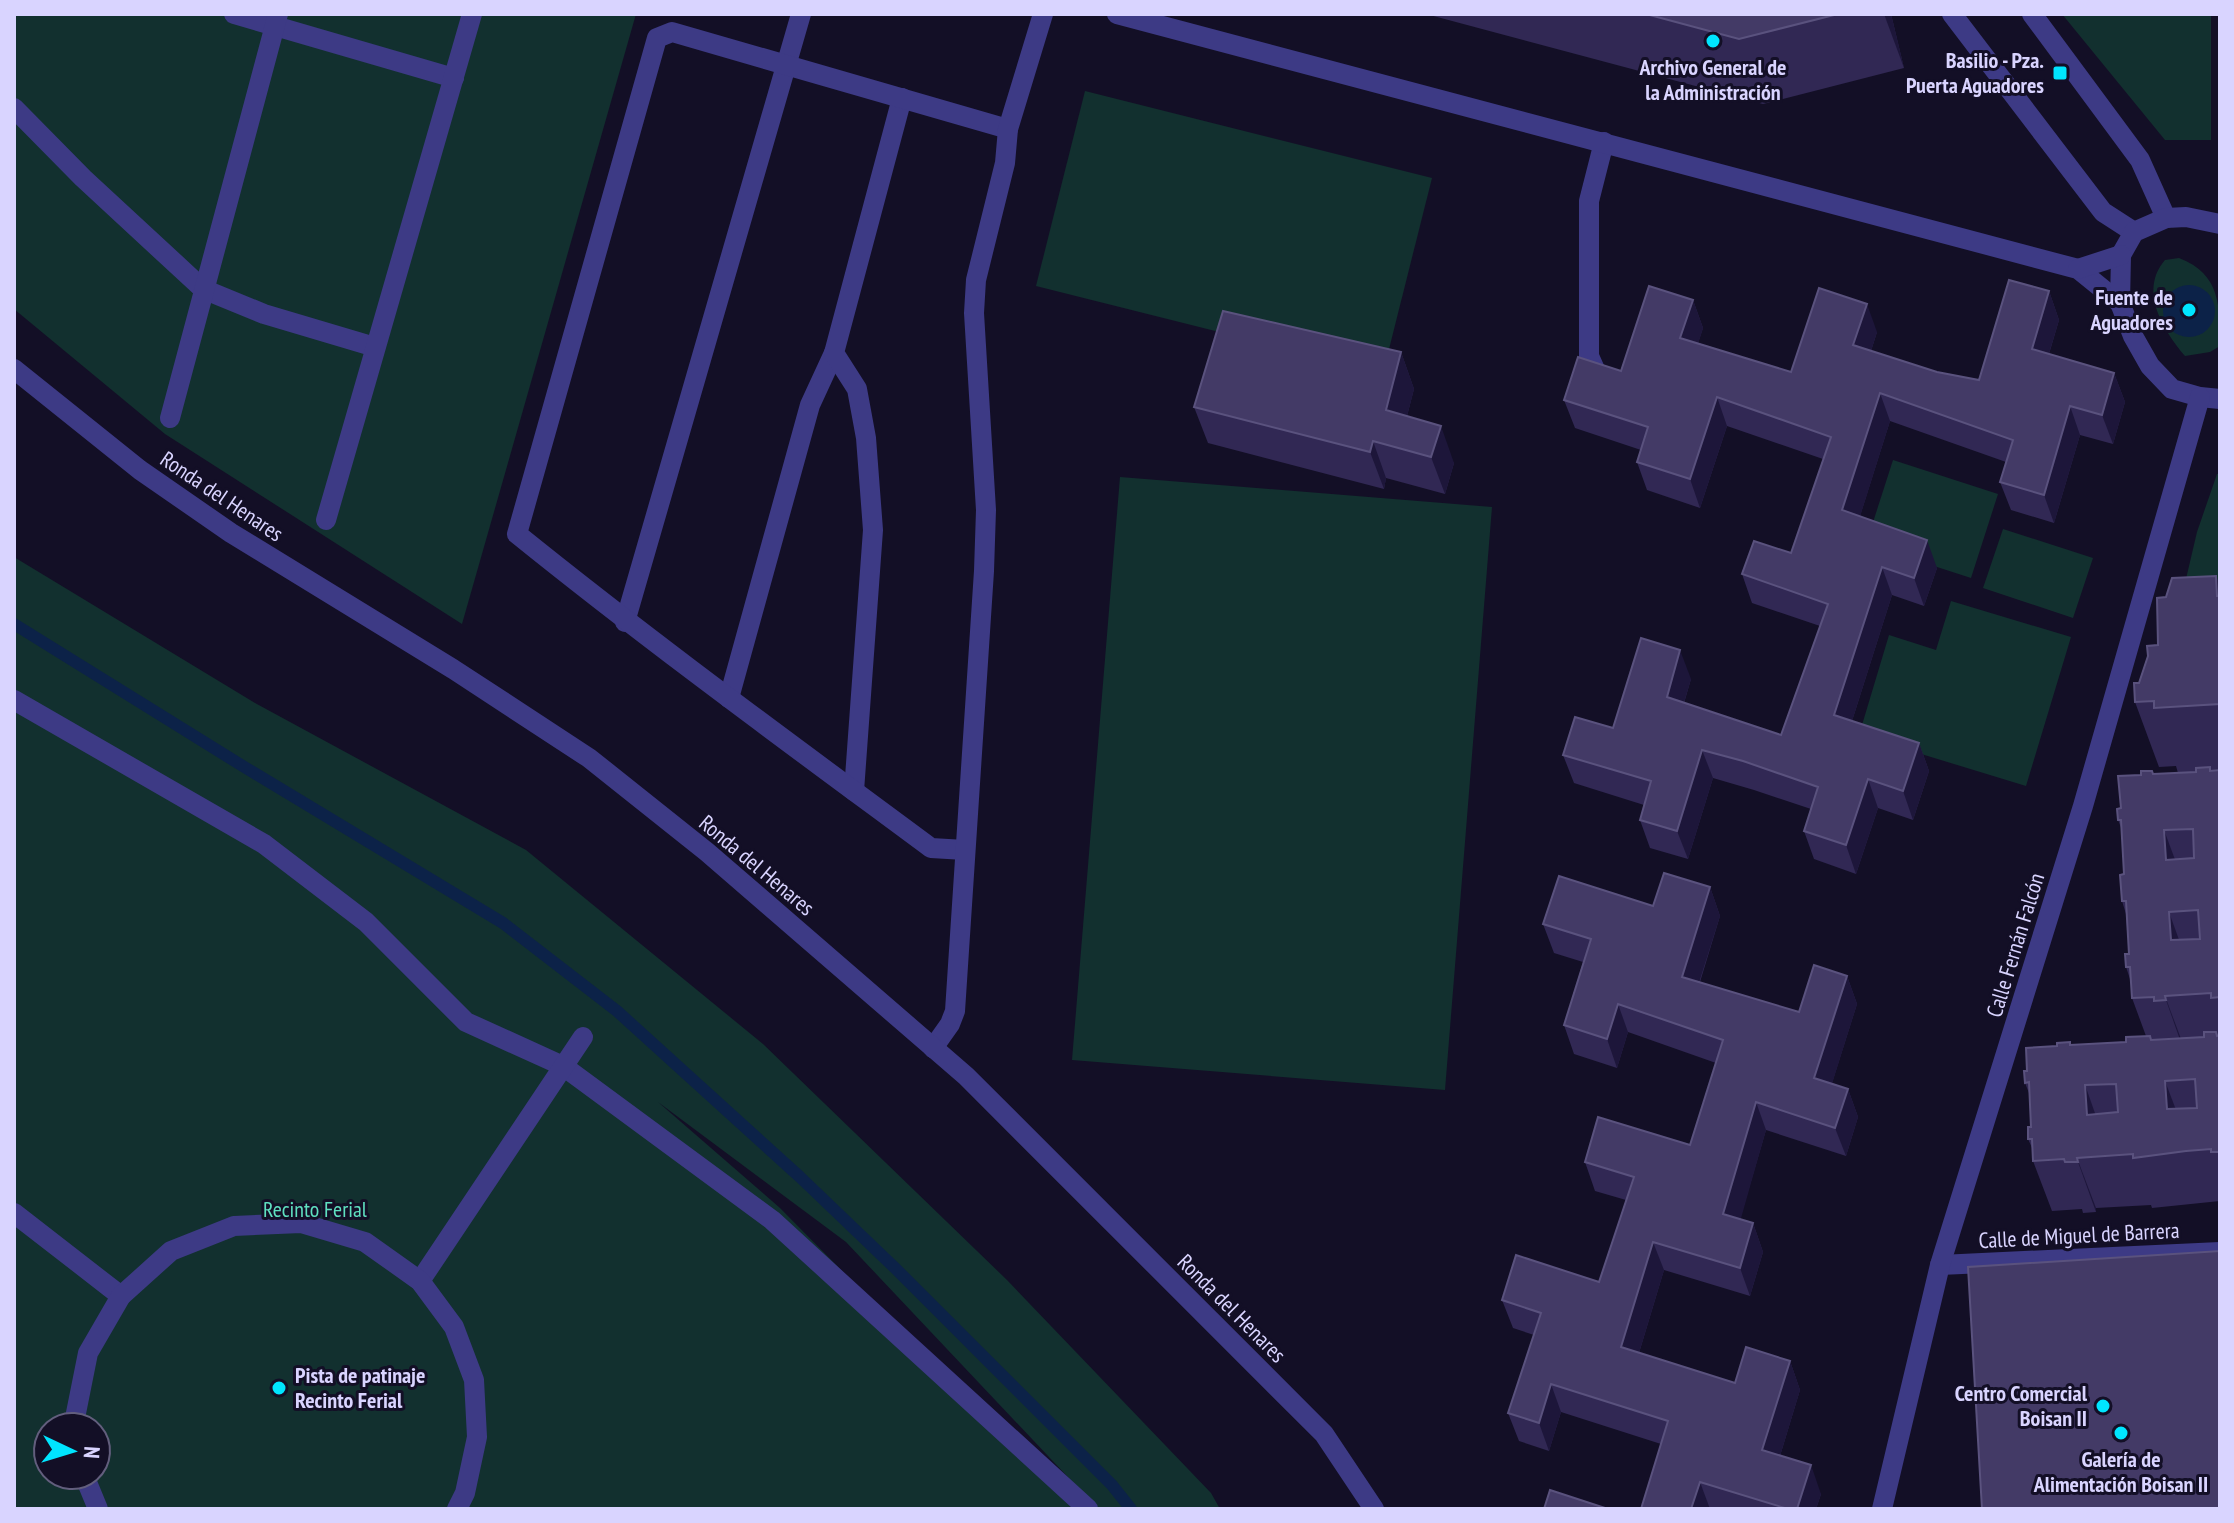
<svg xmlns="http://www.w3.org/2000/svg" width="2234" height="1523" viewBox="0 0 2234 1523" font-family="'PT Sans Narrow',sans-serif">
<rect width="100%" height="100%" fill="#130f26"/>
<g fill="#12302f" fill-rule="evenodd">
<path d="M14 14H636L462 624 165 434 14 309Z"/>
<path d="M2062 14H2211V140H2165Z"/>
<path d="M1085 91 1432 178 1383 373 1036 286Z"/>
<path d="M2179 258C2221 274 2220 307 2220 346L2210 352 2185 356C2164 331 2138 291 2165 260Z"/>
<path d="M1893 460 1998 494 1971 578 1866 544Z"/>
<path d="M2217 474H2220V630L2170 647 2197 532Z"/>
<path d="M1120 477 1492 507 1445 1090 1072 1060Z"/>
<path d="M2003 529 2093 558 2073 618 1983 588Z"/>
<path d="M14 557 255 703 526 850 763 1044 1007 1280 1211 1493 1220 1509H1098L846 1242 658 1102 780 1208 1077 1509H14ZM48 1427H96V1475H48Z"/>
<path d="M1951 601 2071 637 2026 786 1859 735 1889 635 1936 650Z"/>
</g>
<circle fill="#0c2248" cx="2189" cy="311" r="26"/>
<g fill="none" stroke-linecap="round" stroke-linejoin="round">
<path stroke="#0c2248" stroke-width="12" d="M14 624 246 768 503 923 617 1011 800 1177 895 1268 1112 1485 1131 1509"/>
<g stroke="#3d3a85" stroke-width="20">
<path d="M234 14 454 78"/>
<path d="M1952 14 2103 212 2134 232"/>
<path d="M14 108 83 178 203 289 264 314 375 347"/>
<path d="M1604 142 1589 201V356L1597 374 1608 381"/>
<path d="M170 418 278 14"/>
<path d="M326 520 472 14"/>
<path d="M625 622 801 14"/>
<path d="M729 698 810 405 834 353"/>
<path d="M854 791 873 530 866 438 857 389 834 353 902 98"/>
<path d="M965 850 931 848C792 745 652 643 517 534L657 38 672 32 1008 129"/>
<path d="M933 1048 950 1024 955 1011 984 571 986 510 974 313 976 280 1005 163 1008 129 1043 14"/>
</g>
<g stroke="#3d3a85" stroke-width="20">
<path d="M1117 14 2078 269 2120 303"/>
<path d="M2032 14 2140 160 2166 218"/>
<path d="M2220 224 2186 217 2166 218 2134 232 2121 255 2120 303 2133 336 2150 366 2172 389 2200 397 2220 399"/>
<path d="M2078 269 2121 255"/>
<path d="M14 369 140 470 231 533 453 669 589 758 707 852 966 1076 1324 1434 1374 1509"/>
<path d="M14 700 264 844 366 922 466 1022 563 1066 772 1220 1088 1509"/>
<path d="M14 1213 121 1296"/>
<path d="M1940 1265 2220 1252"/>
<path d="M420 1281 583 1037"/>
<path d="M77 1427 75 1418 88 1353 121 1296 171 1251 234 1226 301 1223 365 1242 420 1281 454 1327 474 1380 477 1437 465 1493 457 1509"/>
<path d="M84 1475 98 1509"/>
<path d="M1882 1509 1940 1265 2083 806 2200 397"/>
</g>
</g>
<g fill="#312854">
<path d="M1426 14H1891L1904 68 1763 104Z"/>
<path d="M2049 291 2059 320 2049 354 2114 373 2125 402 2113 444 2080 435 2054 523 2011 510 2000 482 2006 462 1890 421 1860 516 1937 568 1924 606 1892 595 1852 721 1919 743 1929 771 1913 820 1878 808 1856 874 1814 859 1804 831 1811 809 1754 790 1713 778 1688 859 1650 848 1640 820 1644 805 1574 783 1563 755 1613 728 1691 679 1684 703 1781 735 1820 626 1752 603 1742 574 1791 553 1823 459 1727 426 1700 508 1647 490 1637 462 1641 450 1575 428 1564 400 1621 371 1693 300 1703 328 1698 343 1791 372 1877 332 1871 351 1937 372 1979 380Z"/>
<path d="M1401 352 1414 389 1407 416 1454 463 1445 494 1386 478 1384 489 1208 443 1194 407Z"/>
<path d="M2216 576 2220 586V1201L2152 1208 2151 1205 2096 1208V1212L2083 1213 2082 1209 2052 1211 2033 1161V1150L2028 1139 2031 1127 2029 1093 2025 1083 2027 1071 2057 1046 2126 1042 2146 1036 2132 998 2131 982 2126 967 2129 954 2126 914 2122 901 2124 874 2122 830 2118 820 2121 808 2153 774 2178 773 2176 766 2159 767 2135 702 2139 683 2158 645 2166 597Z"/>
<path d="M1710 887 1720 916 1700 982 1799 1012 1847 976 1857 1004 1832 1083 1848 1089 1858 1117 1846 1156 1766 1130 1740 1219 1753 1223 1763 1252 1750 1296 1664 1270 1639 1353 1735 1383 1790 1361 1800 1390 1780 1456 1821 1494 1816 1509H1641L1661 1444 1561 1412 1549 1451 1519 1441 1508 1413 1534 1335 1513 1328 1502 1300 1599 1282 1626 1200 1595 1191 1585 1162 1690 1145 1716 1063 1628 1032 1617 1068 1574 1054 1564 1025 1583 962 1554 953 1543 924 1653 906Z"/>
</g>
<g fill="#1d163a">
<path d="M1884 14H1891L1904 68Z"/>
<path d="M2049 291 2059 320 2042 377 2032 349Z"/>
<path d="M1693 300 1703 328 1691 366 1680 338Z"/>
<path d="M1867 304 1877 332 1864 373 1853 345Z"/>
<path d="M1401 352 1414 389 1399 447 1386 410Z"/>
<path d="M2114 373 2125 402 2113 444 2102 415Z"/>
<path d="M1880 393 1890 421 1853 539 1842 510Z"/>
<path d="M1717 397 1727 426 1700 508 1690 479Z"/>
<path d="M2070 406 2080 435 2054 523 2044 495Z"/>
<path d="M1441 426 1454 463 1445 494 1431 457Z"/>
<path d="M1373 441 1386 478 1384 489 1370 452Z"/>
<path d="M1927 540 1937 568 1924 606 1914 578Z"/>
<path d="M1882 567 1892 595 1845 743 1834 715Z"/>
<path d="M2216 576 2220 586V603L2217 596Z"/>
<path d="M1680 650 1691 679 1677 726 1667 697Z"/>
<path d="M1919 743 1929 771 1913 820 1903 791Z"/>
<path d="M1702 750 1713 778 1688 859 1677 831Z"/>
<path d="M1868 779 1878 808 1856 874 1846 845Z"/>
<path d="M2164 830 2183 881 2166 860Z"/>
<path d="M1710 887 1720 916 1692 1005 1682 977Z"/>
<path d="M2169 912 2187 962 2171 940Z"/>
<path d="M1847 976 1857 1004 1825 1106 1814 1078Z"/>
<path d="M2165 996 2184 1047V1051L2166 1000Z"/>
<path d="M1618 1004 1628 1032 1617 1068 1607 1039Z"/>
<path d="M2070 1042 2103 1136 2087 1115Z"/>
<path d="M2165 1081 2184 1131 2167 1109Z"/>
<path d="M1848 1089 1858 1117 1846 1156 1835 1128Z"/>
<path d="M1756 1102 1766 1130 1734 1243 1723 1214Z"/>
<path d="M2077 1158 2096 1208V1212L2078 1162Z"/>
<path d="M1753 1223 1763 1252 1750 1296 1740 1268Z"/>
<path d="M1653 1242 1664 1270 1632 1376 1621 1347Z"/>
<path d="M1790 1361 1800 1390 1773 1479 1762 1450Z"/>
<path d="M1551 1384 1561 1412 1549 1451 1539 1423Z"/>
<path d="M1811 1465 1821 1494 1816 1509H1797Z"/>
<path d="M1700 1482 1710 1509H1691Z"/>
</g>
<g fill="#433a66" stroke="#5a527e" stroke-width="2" fill-rule="evenodd">
<path d="M1646 14H1838L1739 39Z"/>
<path d="M2009 280 2049 291 2032 349 2114 373 2102 415 2070 406 2044 495 2000 482 2013 440 1880 393 1842 510 1927 540 1914 578 1882 567 1834 715 1919 743 1903 791 1868 779 1846 845 1804 831 1818 787 1743 761 1702 750 1677 831 1640 820 1651 781 1563 755 1575 717 1613 728 1641 638 1680 650 1667 697 1781 735 1828 604 1742 574 1754 541 1791 553 1831 437 1717 397 1690 479 1637 462 1648 427 1564 400 1578 357 1621 371 1649 286 1693 300 1680 338 1791 372 1819 288 1867 304 1853 345 1937 372 1979 380Z"/>
<path d="M1223 311 1401 352 1386 410 1441 426 1431 457 1373 441 1370 452 1194 407Z"/>
<path d="M2216 576 2217 596H2220V704L2154 708V701L2135 702 2134 683H2139L2148 656 2147 646 2158 645 2157 598 2166 597 2172 578Z"/>
<path d="M2210 767V771L2220 770V997L2211 998V993L2165 996 2166 1000 2154 1001V997L2132 998 2130 967H2126L2125 954H2129L2126 901H2122L2120 875 2124 874 2121 820H2118L2117 809 2121 808 2118 776 2141 775V771H2152L2153 774 2196 772V768ZM2193 829 2194 858 2166 860 2164 830ZM2198 910 2200 939 2171 940 2169 912Z"/>
<path d="M1664 873 1710 887 1682 977 1799 1012 1814 965 1847 976 1814 1078 1848 1089 1835 1128 1756 1102 1723 1214 1753 1223 1740 1268 1653 1242 1621 1347 1735 1383 1746 1347 1790 1361 1762 1450 1811 1465 1797 1509H1788L1700 1482 1691 1509H1641L1668 1421 1551 1384 1539 1423 1508 1413 1541 1313 1502 1300 1516 1255 1599 1282 1634 1177 1585 1162 1598 1117 1690 1145 1723 1040 1618 1004 1607 1039 1564 1025 1591 939 1543 924 1559 876 1653 906Z"/>
<path d="M2204 1032H2216L2217 1036 2220 1035V1152H2211V1149L2186 1151 2133 1158V1154L2077 1158 2078 1162H2065L2064 1159 2033 1161 2032 1139H2028V1127H2031L2029 1082 2025 1083 2024 1071H2027L2026 1048 2057 1046V1043L2070 1042V1045L2126 1042V1037L2150 1036 2151 1040 2204 1037ZM2195 1079 2197 1108 2167 1109 2165 1081ZM2116 1084 2118 1112 2087 1115 2085 1085Z"/>
<path d="M2220 1251V1509H1982L1968 1267Z"/>
<path d="M1550 1490 1608 1509H1544Z"/>
</g>
<g fill="#00e5ff" stroke="#130f26" stroke-width="3">
<circle cx="1713" cy="41" r="8"/>
<rect x="2052" y="65" width="16" height="16" rx="4"/>
<circle cx="2189" cy="310" r="8"/>
<circle cx="279" cy="1388" r="8"/>
<circle cx="2103" cy="1406" r="8"/>
<circle cx="2121" cy="1433" r="8"/>
</g>
<g text-anchor="middle" dominant-baseline="central" stroke-width="6" stroke-linejoin="round" paint-order="stroke">
<g font-size="22" font-weight="bold" fill="#d9d4ff" stroke="#130f26" text-anchor="end">
<text x="2044" y="60">Basilio - Pza.<tspan x="2044" dy="25">Puerta Aguadores</tspan></text>
<text x="1713" y="67" text-anchor="middle">Archivo General de<tspan x="1713" dy="25">la Administración</tspan></text>
<text x="2173" y="297">Fuente de<tspan x="2173" dy="25">Aguadores</tspan></text>
<text x="295" y="1375" text-anchor="start">Pista de patinaje<tspan x="295" dy="25">Recinto Ferial</tspan></text>
<text x="2087" y="1393">Centro Comercial<tspan x="2087" dy="25">Boisan II</tspan></text>
<text x="2121" y="1459" text-anchor="middle">Galería de<tspan x="2121" dy="25">Alimentación Boisan II</tspan></text>
</g>
<g font-size="22" fill="#d9d4ff" stroke="#130f26">
<text transform="translate(222 496) rotate(34)">Ronda del Henares</text>
<text transform="translate(757 865) rotate(40)">Ronda del Henares</text>
<text transform="translate(2015 945) rotate(-73)">Calle Fernán Falcón</text>
<text transform="translate(2079 1235) rotate(-3)">Calle de Miguel de Barrera</text>
<text transform="translate(1232 1308) rotate(45)">Ronda del Henares</text>
</g>
<g font-size="22" fill="#5fe0c0" stroke="#130f26">
<text x="315" y="1209">Recinto Ferial</text>
</g>
</g>
<rect width="2234" height="1523" fill="none" stroke="#d9d4ff" stroke-width="32"/>
<g transform="translate(72 1451) rotate(94)"><circle r="38" fill="#130f26" stroke="#625e7d" stroke-width="2"/>
<path d="M0-6L14 30L0 20L-14 30Z" fill="#00e5ff"/>
<text y="-12" font-size="22" font-weight="bold" text-anchor="middle" fill="#d9d4ff">N</text>
</g>
</svg>
